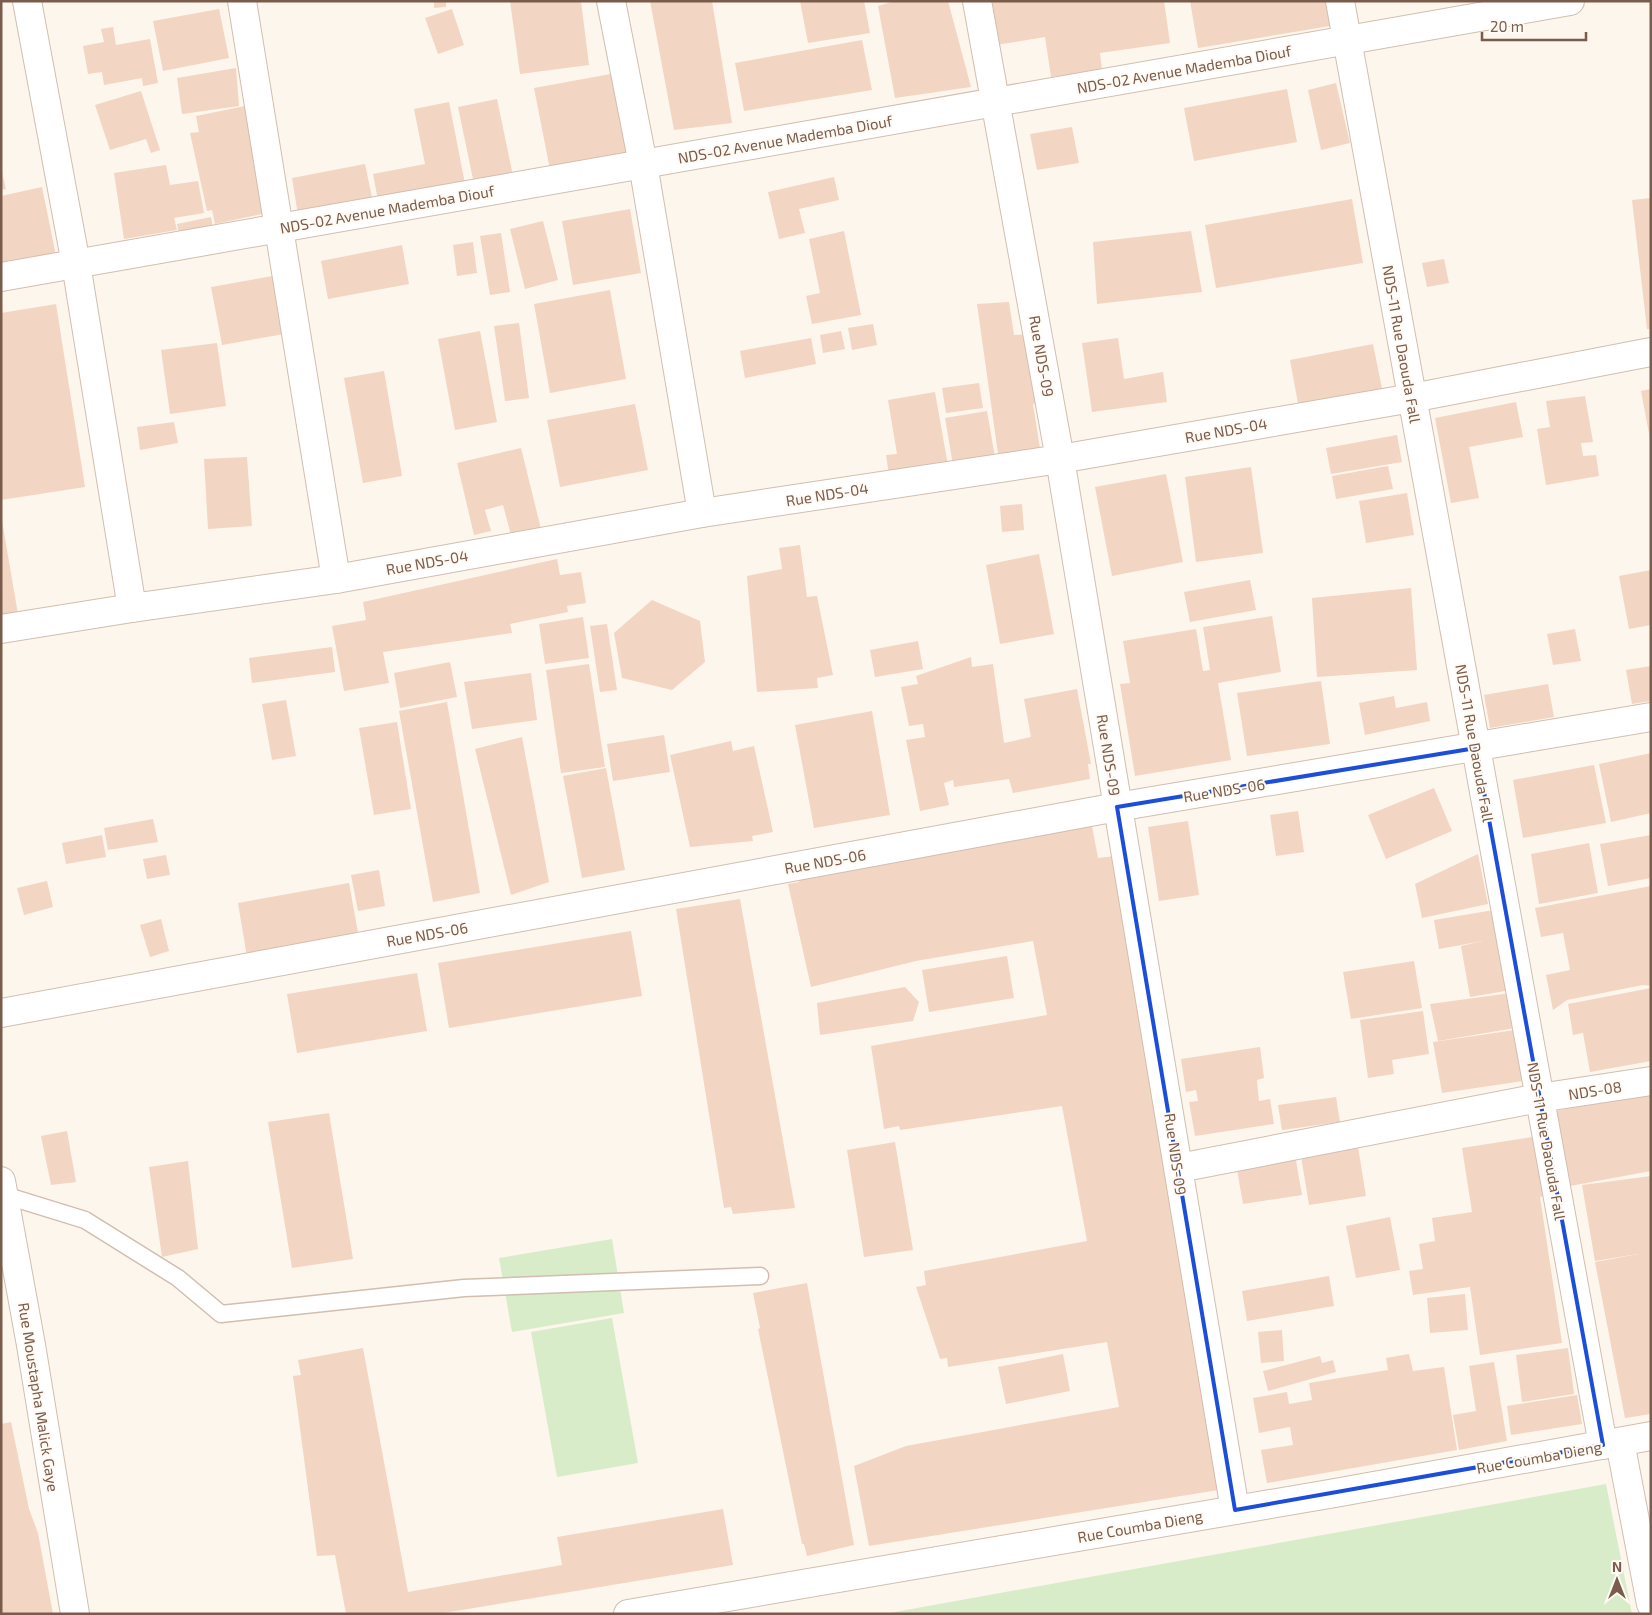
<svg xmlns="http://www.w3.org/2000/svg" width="1652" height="1615" viewBox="0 0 1652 1615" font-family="'Exo 2',sans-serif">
<rect width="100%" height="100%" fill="#fdf6ec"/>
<g fill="#d8ecc9">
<path d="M612 1239 624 1313 512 1332 499 1258Z"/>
<path d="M612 1318 638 1463 557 1477 531 1332Z"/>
<path d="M1606 1484 1632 1614H884Z"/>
</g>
<g fill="#f3d5c3">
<path d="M434 1H446V7L434 8Z"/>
<path d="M510 1H581L589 65 520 74Z"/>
<path d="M650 1H712L732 123 674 130Z"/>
<path d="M800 1H864L870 33 808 43Z"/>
<path d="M895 1H948L971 87 895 98 878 6Z"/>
<path d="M988 1H1164L1170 43 1100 53 1102 70 1051 77 1045 37 996 45Z"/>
<path d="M1190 1H1326L1330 26 1198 48Z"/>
<path d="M219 9 229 58 163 71 153 21Z"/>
<path d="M452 9 464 45 438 54 425 18Z"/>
<path d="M113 27 116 45 150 39 158 83 143 86 142 78 104 85 102 72 88 74 83 46 104 42 101 29Z"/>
<path d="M862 40 872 90 744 111 735 63Z"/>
<path d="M236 68 239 106 182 114 177 78Z"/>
<path d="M616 73 633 165 552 180 534 88Z"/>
<path d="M1336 83 1350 143 1321 150 1308 90Z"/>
<path d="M1287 89 1297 142 1194 161 1184 108Z"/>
<path d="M141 91 160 150 151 153 146 139 110 150 95 105Z"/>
<path d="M497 99 513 176 474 184 458 107Z"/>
<path d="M449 102 466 189 379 206 373 174 425 164 414 109Z"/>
<path d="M245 106 267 213 215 224 212 210 207 211 190 133 199 132 196 116Z"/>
<path d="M1072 127 1079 163 1037 170 1030 134Z"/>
<path d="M365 164 373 202 298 215 292 178Z"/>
<path d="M166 165 170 185 198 181 204 213 174 218 177 230 124 239 114 173Z"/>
<path d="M1 169 6 189 1 190Z"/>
<path d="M834 177 839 200 799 209 805 233 779 239 768 192Z"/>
<path d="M42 187 56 256 1 267V196Z"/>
<path d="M1651 198V329H1647L1632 200Z"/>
<path d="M1352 199 1363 263 1216 288 1205 225Z"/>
<path d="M630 209 641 273 573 285 562 221Z"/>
<path d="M211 217 214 233 180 240 177 224Z"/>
<path d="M543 221 558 280 525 289 510 229Z"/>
<path d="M844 231 861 315 812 324 806 296 820 293 809 239Z"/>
<path d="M1191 231 1202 292 1097 304 1093 242Z"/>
<path d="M501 233 510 292 490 295 480 236Z"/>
<path d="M473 242 477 273 457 276 453 245Z"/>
<path d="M402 245 409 284 328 299 321 261Z"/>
<path d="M1444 259 1449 283 1427 287 1422 263Z"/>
<path d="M273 276 284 334 222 345 211 287Z"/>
<path d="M610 290 626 379 550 393 534 304Z"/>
<path d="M1009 302 1014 335 1031 334 1040 403 1033 404 1041 455 999 461 977 304Z"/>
<path d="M56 304 85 487 1 500V313Z"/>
<path d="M519 323 529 398 505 401 494 326Z"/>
<path d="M873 324 877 345 852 350 848 328Z"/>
<path d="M480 331 497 422 455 430 438 339Z"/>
<path d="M841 331 845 349 823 353 820 335Z"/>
<path d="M811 338 816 364 745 378 740 351Z"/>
<path d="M1118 338 1124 379 1163 372 1167 402 1092 412 1082 343Z"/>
<path d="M217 343 226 406 170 414 161 350Z"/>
<path d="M1373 344 1383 393 1299 409 1290 360Z"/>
<path d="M384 371 402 476 363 483 344 378Z"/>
<path d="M979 383 983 408 946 413 942 388Z"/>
<path d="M1651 389V439H1650L1641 391Z"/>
<path d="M935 392 949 471 890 481 886 455 897 454 888 400Z"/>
<path d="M1585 396 1593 442 1581 443 1583 456 1596 455 1599 476 1546 485 1537 429 1550 427 1546 401Z"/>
<path d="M1516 402 1523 437 1469 447 1479 498 1451 503 1435 418Z"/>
<path d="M635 404 648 470 560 487 547 420Z"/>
<path d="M987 411 996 463 954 471 945 418Z"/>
<path d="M174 422 178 443 140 450 137 427Z"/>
<path d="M1397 435 1402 462 1331 474 1326 448Z"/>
<path d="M521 448 541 529 511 535 503 505 485 510 491 531 474 535 457 463Z"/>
<path d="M247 457 252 526 208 529 204 459Z"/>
<path d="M1388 466 1393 489 1336 499 1332 476Z"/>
<path d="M1251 467 1263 553 1196 562 1185 477Z"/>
<path d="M1166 474 1183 562 1112 576 1095 487Z"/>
<path d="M1407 493 1414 535 1366 543 1359 501Z"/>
<path d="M1022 504 1024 530 1002 532 1000 506Z"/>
<path d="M1 515 19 620 1 622Z"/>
<path d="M800 545 807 597 817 596 833 675 817 678 818 688 757 692 747 576 782 569 779 548Z"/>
<path d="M1039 554 1054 634 1000 644 986 565Z"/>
<path d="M557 559 560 575 581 572 586 603 567 606 568 612 510 624 512 633 383 652 389 683 344 691 332 626 366 620 363 602Z"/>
<path d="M1651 570V625L1629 629 1619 576Z"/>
<path d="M1250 580 1256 610 1190 622 1184 592Z"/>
<path d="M1411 588 1417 670 1317 677 1312 598Z"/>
<path d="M652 600 700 621 705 662 672 690 622 678 614 633Z"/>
<path d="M1272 616 1281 672 1218 683 1231 760 1135 776 1120 684 1130 683 1123 641 1196 629 1203 671 1210 670 1203 627Z"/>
<path d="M583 617 589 658 545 664 539 624Z"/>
<path d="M607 624 617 690 600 692 590 626Z"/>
<path d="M1575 629 1581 661 1553 665 1547 634Z"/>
<path d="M918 641 923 669 875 677 870 650Z"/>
<path d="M332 647 335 672 252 683 249 658Z"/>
<path d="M971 657 972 667 993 664 1004 743 1031 737 1024 699 1077 689 1091 764H1088L1090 779 1013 793 1009 779 954 787 953 780 944 783 949 805 920 811 906 740 925 737 923 724 909 726 901 687 918 684 916 676Z"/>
<path d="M450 662 457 697 400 708 394 673Z"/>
<path d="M589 664 605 767 561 773 546 670Z"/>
<path d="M1651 666V701L1632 704 1626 670Z"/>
<path d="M531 673 537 720 472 729 464 682Z"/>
<path d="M1321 681 1330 744 1247 756 1237 693Z"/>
<path d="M1548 684 1554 717 1490 728 1484 695Z"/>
<path d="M1394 696 1396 708 1427 702 1430 721 1365 735 1359 703Z"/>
<path d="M286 700 296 756 272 760 262 704Z"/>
<path d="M447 702 480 893 433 902 399 711Z"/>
<path d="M872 711 890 815 814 828 795 725Z"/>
<path d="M397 722 411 809 374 815 359 728Z"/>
<path d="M664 735 670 772 613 781 607 744Z"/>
<path d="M522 737 549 882 511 895 475 749Z"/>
<path d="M731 741 733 751 754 746 773 832 752 836 753 841 690 847 670 755Z"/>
<path d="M1651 753V813L1611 822 1599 764Z"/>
<path d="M1594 765 1606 823 1523 838 1513 780Z"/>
<path d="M606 768 625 870 582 878 563 776Z"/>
<path d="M1434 788 1452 831 1386 859 1368 815Z"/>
<path d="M1298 811 1304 852 1276 856 1270 815Z"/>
<path d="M153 819 158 842 108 850 104 828Z"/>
<path d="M1188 821 1199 895 1159 901 1148 827Z"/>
<path d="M1092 826 1098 858 1115 856 1231 1488 869 1546 854 1466 906 1446 1119 1407 1107 1342 948 1367 947 1358 940 1359 916 1287 926 1285 924 1271 1087 1241 1062 1106 900 1130 899 1126 884 1129 871 1046 1047 1015 1033 941 916 961 811 987 788 884 799 882V879Z"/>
<path d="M102 835 106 857 66 864 62 843Z"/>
<path d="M1651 835V878L1608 886 1600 844Z"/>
<path d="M1589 843 1598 893 1539 904 1531 854Z"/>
<path d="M1478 854 1488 904 1422 918 1415 884Z"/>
<path d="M166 855 170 875 147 879 143 859Z"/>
<path d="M379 870 385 906 358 911 351 875Z"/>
<path d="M47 881 53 907 24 915 17 888Z"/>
<path d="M349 883 359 938 247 957 238 903Z"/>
<path d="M1651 886V986L1643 985 1567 1000 1553 1010 1546 975 1570 970 1563 933 1541 937 1535 908Z"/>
<path d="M740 899 795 1208 733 1214 731 1207 724 1208 676 909Z"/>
<path d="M1494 910 1511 990 1470 997 1461 946 1483 941 1439 949 1434 920Z"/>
<path d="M161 919 169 951 150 957 140 925Z"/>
<path d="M631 931 642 996 449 1028 438 963Z"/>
<path d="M1007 956 1014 998 929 1012 922 970Z"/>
<path d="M1414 961 1422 1008 1351 1019 1343 972Z"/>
<path d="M417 973 427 1031 297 1053 287 994Z"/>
<path d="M905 987 919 1002 913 1021 820 1035 817 1003Z"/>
<path d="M1651 988V1061L1590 1072 1583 1033 1573 1035 1568 1004Z"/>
<path d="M1511 993 1515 1028 1438 1041 1430 1004Z"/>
<path d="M1423 1011 1429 1054 1392 1060 1394 1074 1368 1078 1360 1020Z"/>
<path d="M1515 1030 1523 1081 1442 1093 1433 1042Z"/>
<path d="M1260 1047 1264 1078 1257 1080 1259 1101 1270 1099 1274 1124 1195 1136 1189 1102 1198 1101 1196 1090 1186 1092 1181 1059Z"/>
<path d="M1650 1093 1651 1171 1570 1186 1556 1111Z"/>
<path d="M1336 1097 1340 1122 1282 1130 1278 1105Z"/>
<path d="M329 1113 353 1259 292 1268 268 1122Z"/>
<path d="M67 1131 76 1182 51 1185 41 1136Z"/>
<path d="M1539 1136 1549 1195 1540 1197 1562 1343 1480 1355 1470 1287 1413 1295 1409 1271 1423 1269 1419 1244 1435 1241 1432 1218 1472 1212 1462 1148Z"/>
<path d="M1357 1141 1366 1196 1309 1205 1300 1150Z"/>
<path d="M895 1142 913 1250 864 1257 847 1150Z"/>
<path d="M1295 1155 1302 1195 1243 1204 1236 1164Z"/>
<path d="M188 1161 198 1249 162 1257 149 1167Z"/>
<path d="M1651 1176V1414L1625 1418 1595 1262 1644 1253 1595 1261 1582 1185Z"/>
<path d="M1390 1217 1400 1270 1356 1278 1346 1226Z"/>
<path d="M1329 1276 1334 1306 1247 1321 1242 1291Z"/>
<path d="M807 1283 854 1545 807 1556 804 1544H802L758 1329 760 1328 753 1293Z"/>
<path d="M1465 1294 1468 1330 1430 1333 1427 1298Z"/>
<path d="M1282 1330 1284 1361 1261 1363 1258 1332Z"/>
<path d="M363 1348 408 1592 562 1565 557 1537 723 1509 733 1565 438 1614H346L335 1555 317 1556 293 1376 301 1375 298 1360Z"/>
<path d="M1568 1348 1574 1394 1522 1402 1516 1355Z"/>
<path d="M1063 1354 1070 1391 1006 1404 998 1367Z"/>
<path d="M1409 1354 1413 1371 1444 1367 1457 1450 1267 1483 1261 1450 1293 1445 1290 1427 1259 1433 1253 1398 1287 1392 1289 1404 1312 1400 1309 1383 1388 1370 1386 1358Z"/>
<path d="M1320 1356 1322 1363 1333 1360 1336 1372 1268 1391 1263 1371Z"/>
<path d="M1494 1362 1507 1441 1459 1450 1453 1415 1476 1411 1469 1366Z"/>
<path d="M1577 1395 1582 1424 1511 1435 1507 1406Z"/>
<path d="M11 1422 29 1509 38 1533 53 1614H1V1424Z"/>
</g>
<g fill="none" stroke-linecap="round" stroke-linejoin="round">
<g stroke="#d1beb0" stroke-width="19">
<path id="service" d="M4 1195 85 1220 178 1278 221 1314 464 1288 760 1276"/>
</g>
<g stroke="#d1beb0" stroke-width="30">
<g id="minor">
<path d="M27 1 76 264 132 608"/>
<path d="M242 1 336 579"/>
<path d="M611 1 643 164 702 513"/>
<path d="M977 1 1060 459 1235 1510"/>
<path d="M1340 1 1603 1445"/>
<path d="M1 277 1570 1"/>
<path d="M1 629 132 608 336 579 702 513 1060 459 1412 398 1651 352"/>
<path d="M1 1013 1117 807 1651 717"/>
<path d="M1179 1168 1539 1098 1651 1081"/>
<path d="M1620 1442 1651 1604"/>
</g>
</g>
<g stroke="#d1beb0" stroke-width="30">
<g id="tertiary">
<path d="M1 1181 31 1345 75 1614"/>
<path d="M628 1614 1335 1493 1651 1436"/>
</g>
</g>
<use href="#service" stroke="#fff" stroke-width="16"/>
<use href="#minor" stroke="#fff" stroke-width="28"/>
<use href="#tertiary" stroke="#fff" stroke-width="28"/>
</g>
<path fill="none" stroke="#1d4ed8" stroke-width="4" stroke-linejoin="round" d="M1476 748 1603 1445 1235 1510 1117 807Z"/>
<g text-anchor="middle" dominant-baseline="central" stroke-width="4" stroke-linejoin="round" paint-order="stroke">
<g font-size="15" fill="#7a5c4d" stroke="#fffaf3">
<text transform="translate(1184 69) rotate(-10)">NDS-02 Avenue Mademba Diouf</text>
<text transform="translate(785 139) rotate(-10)">NDS-02 Avenue Mademba Diouf</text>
<text transform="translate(387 209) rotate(-10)">NDS-02 Avenue Mademba Diouf</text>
<text transform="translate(1402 344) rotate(80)">NDS-11 Rue Daouda Fall</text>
<text transform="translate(1042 356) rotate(80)">Rue NDS-09</text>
<text transform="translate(1226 430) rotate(-10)">Rue NDS-04</text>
<text transform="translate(827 494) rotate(-9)">Rue NDS-04</text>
<text transform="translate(427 562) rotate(-10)">Rue NDS-04</text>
<text transform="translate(1475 743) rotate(80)">NDS-11 Rue Daouda Fall</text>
<text transform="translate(1109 755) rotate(81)">Rue NDS-09</text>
<text transform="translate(1224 790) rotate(-9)">Rue NDS-06</text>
<text transform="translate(825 861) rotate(-10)">Rue NDS-06</text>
<text transform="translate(427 934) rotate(-10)">Rue NDS-06</text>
<text transform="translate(1595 1090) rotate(-9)">NDS-08</text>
<text transform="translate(1547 1141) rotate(80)">NDS-11 Rue Daouda Fall</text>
<text transform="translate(1176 1154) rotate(82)">Rue NDS-09</text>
<text transform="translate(39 1397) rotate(81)">Rue Moustapha Malick Gaye</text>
<text transform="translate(1539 1457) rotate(-10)">Rue Coumba Dieng</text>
<text transform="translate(1140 1526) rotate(-10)">Rue Coumba Dieng</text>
</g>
</g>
<rect width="1652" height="1615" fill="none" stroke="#7a5c4d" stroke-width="5"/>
<g transform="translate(1617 1580)" stroke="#fffaf3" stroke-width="4" paint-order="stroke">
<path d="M0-4L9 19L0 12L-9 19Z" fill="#7a5c4d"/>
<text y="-8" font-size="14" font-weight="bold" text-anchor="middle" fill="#7a5c4d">N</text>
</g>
<path d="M1482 32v8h104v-8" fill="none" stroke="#7a5c4d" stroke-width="2.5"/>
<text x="1490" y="32" font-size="15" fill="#7a5c4d" stroke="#fffaf3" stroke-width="4" paint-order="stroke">20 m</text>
</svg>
